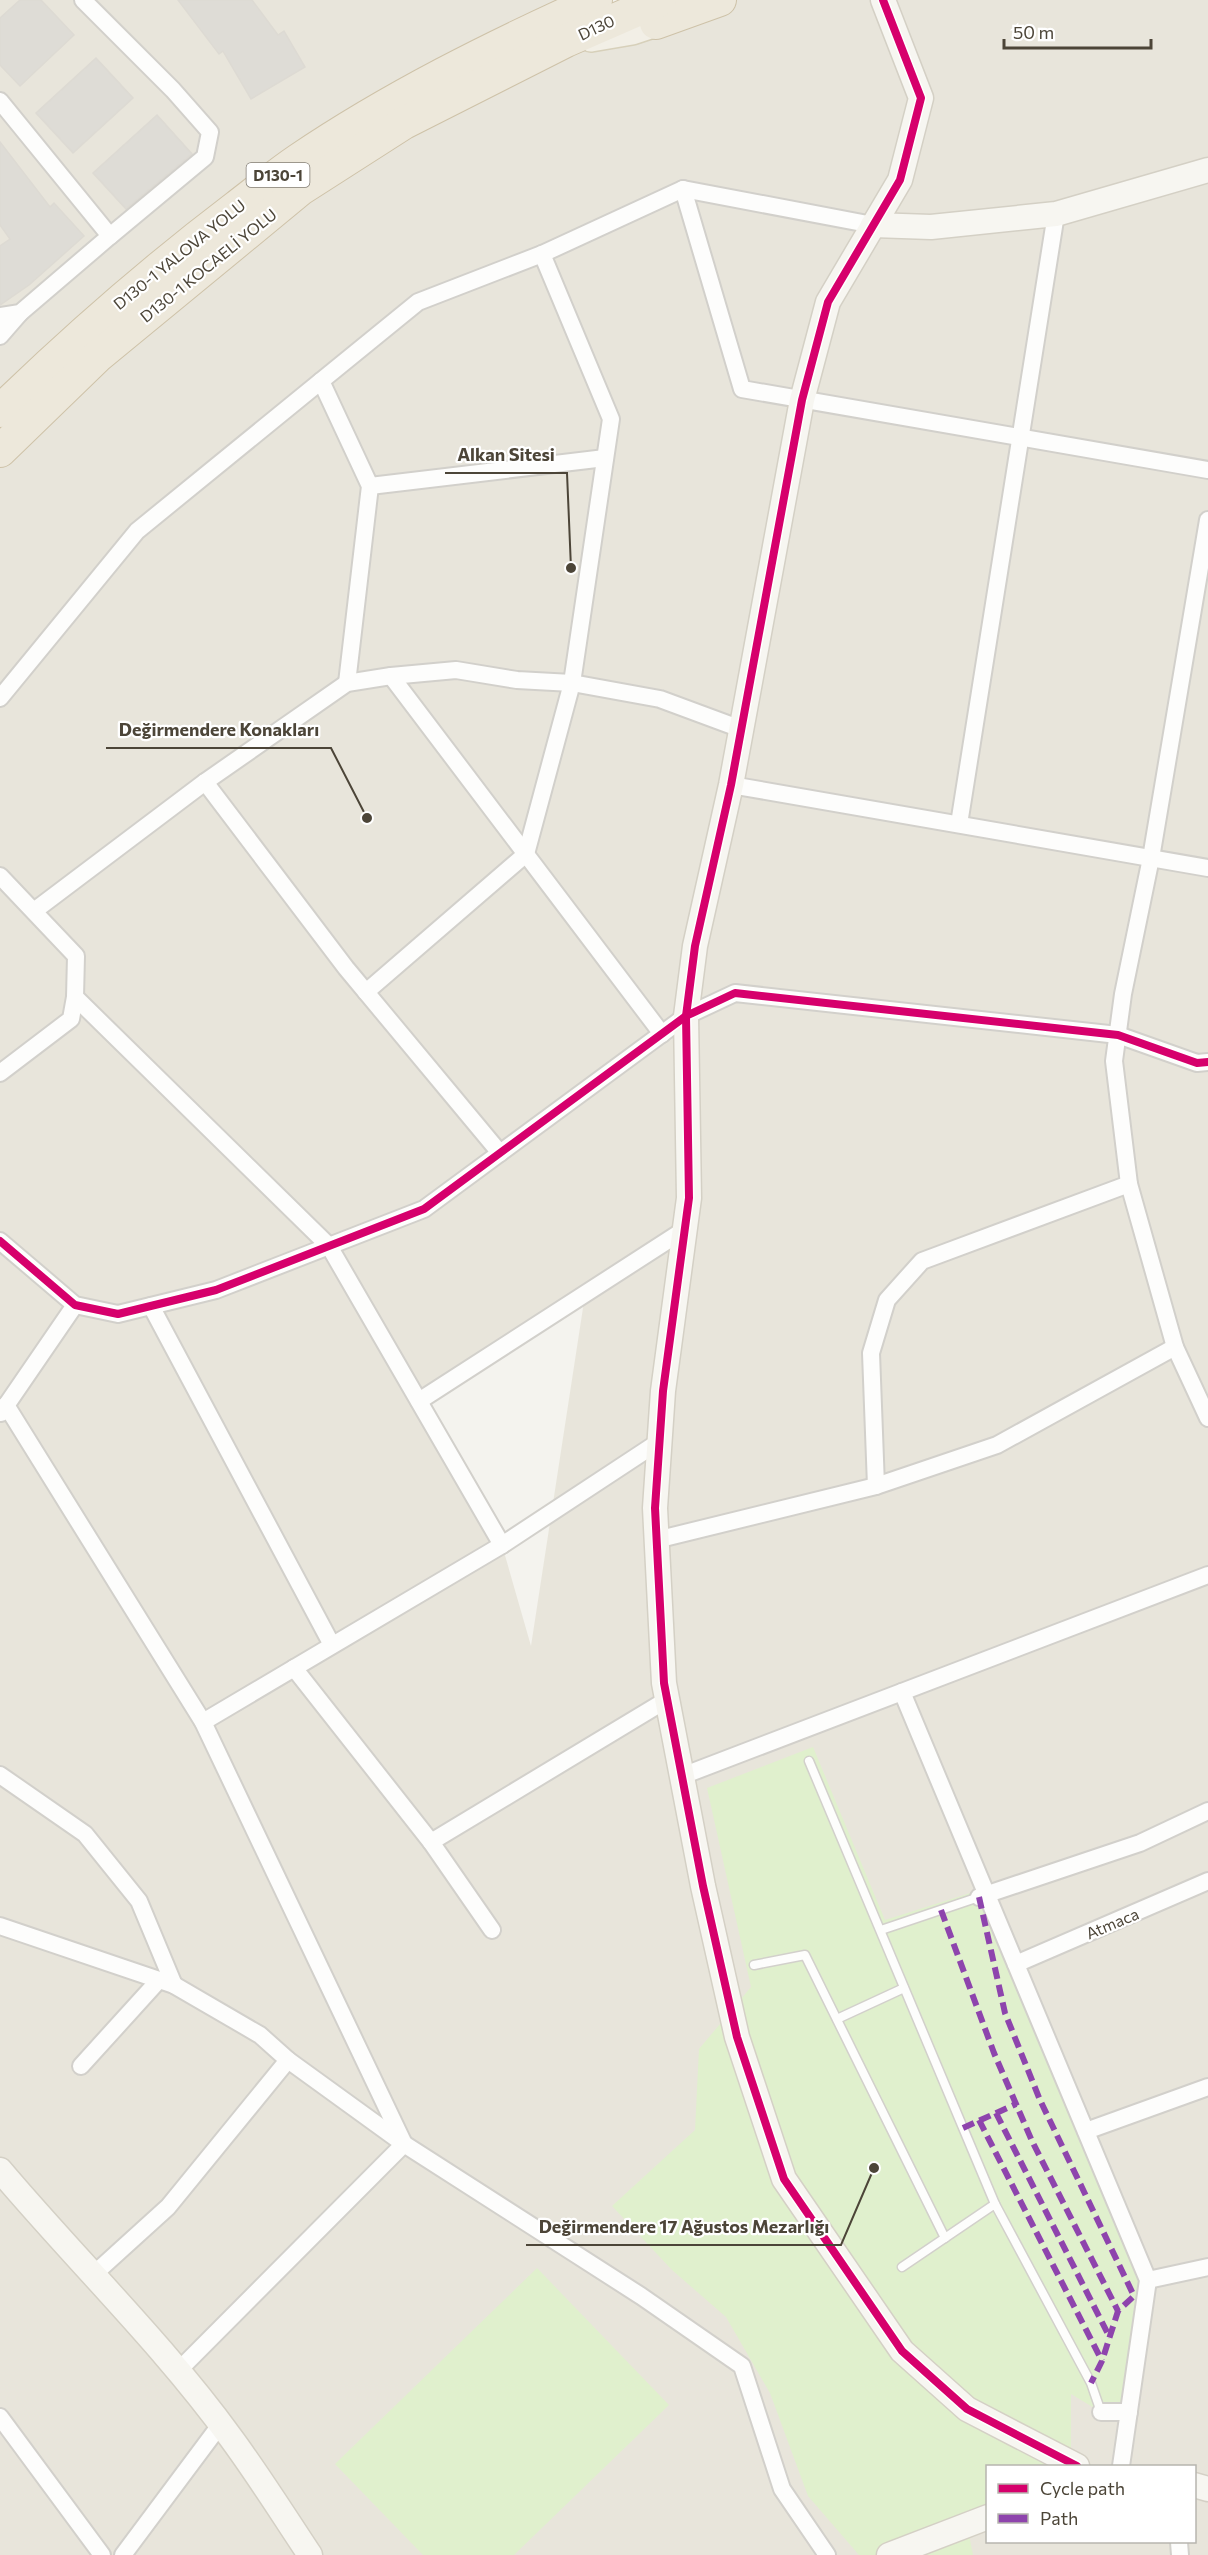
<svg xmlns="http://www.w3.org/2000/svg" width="1208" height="2555" viewBox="0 0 1208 2555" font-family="Commissioner,sans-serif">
<rect width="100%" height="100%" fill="#f4f3ee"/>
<g fill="#e8e5db" fill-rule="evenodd">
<path d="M0 0H596L0 411Z"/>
<path d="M720 0H1208V2555H0V451L195 274 498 78ZM585 1295 531 1646 502 1545 419 1401ZM988 2466H1194V2542H988Z"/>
</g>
<g fill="#e0f0cd">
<path d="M813 1747 885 1920 983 1889 1141 2282 1124 2405 1101 2412 1071 2394V2448L1045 2466H988L987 2508 967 2524 973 2555H859L808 2496 770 2393 726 2317 672 2270 612 2206 695 2130 699 2049 751 1987 707 1788Z"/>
<path d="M537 2268 669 2405 514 2555H423L335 2464Z"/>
</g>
<g fill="#dedcd6" stroke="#dddad3" stroke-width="1.5">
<path d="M20 0H41L74 35 20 86 0 65V18Z"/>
<path d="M178 0H252L278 35 284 31 305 67 251 99 223 51 219 54Z"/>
<path d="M96 58 133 98 73 153 36 113Z"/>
<path d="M157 115 192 154 126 209 93 173Z"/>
<path d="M0 142 50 207 54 203 84 236 29 285 0 305V246L10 239 0 225Z"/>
</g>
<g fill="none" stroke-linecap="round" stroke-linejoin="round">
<g stroke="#d2d0cb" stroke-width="11">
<g id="lane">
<path d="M809 1761 995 2204"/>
<path d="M881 1930 979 1897"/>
<path d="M754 1965 805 1955 945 2238"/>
<path d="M837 2019 904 1988"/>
<path d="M902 2267 995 2204 1091 2383 1101 2412"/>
</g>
</g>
<g stroke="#d2d0cb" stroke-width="20">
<g id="street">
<path d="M83 0 173 90 210 132 205 157 110 236"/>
<path d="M0 101 110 236 20 313 0 316"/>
<path d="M683 189 742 389 1208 470"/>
<path d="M0 336 20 313"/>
<path d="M370 486 605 458"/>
<path d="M1208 520 1151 858 1123 994 1114 1061 1129 1184 1175 1347 1208 1418"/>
<path d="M391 676 662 1034"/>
<path d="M347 683 370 486 321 381 418 302 542 254 683 189 873 225"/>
<path d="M0 698 137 531 321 381"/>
<path d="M205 782 346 968 500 1153"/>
<path d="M731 785 1208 868"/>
<path d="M959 824 1056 214"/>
<path d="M0 876 76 956 75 997 71 1019 0 1073"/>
<path d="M34 911 205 782 347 683 391 676 456 670 517 680 572 683 660 699 741 729"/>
<path d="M366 992 526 854 572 683 611 419 542 254"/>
<path d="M75 997 329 1246 502 1545"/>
<path d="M0 1241 75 1305 118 1314 216 1290 424 1209 686 1016 735 993 1118 1035 1197 1063 1208 1062"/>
<path d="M151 1306 332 1645"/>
<path d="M419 1401 684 1230"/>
<path d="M6 1405 203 1722 404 2144 177 2372"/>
<path d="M1 1413 75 1305"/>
<path d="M876 1486 871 1353 887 1300 922 1261 1129 1184"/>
<path d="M656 1540 876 1486 997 1445 1175 1347"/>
<path d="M294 1668 431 1842"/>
<path d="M902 1692 1148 2280 1121 2466"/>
<path d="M203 1722 502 1545 660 1441"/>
<path d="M0 1775 85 1834 139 1901 174 1985"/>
<path d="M682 1776 1208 1575"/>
<path d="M979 1897 1140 1843 1208 1811"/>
<path d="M0 1926 174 1985 260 2035 288 2060 404 2144 641 2296 742 2366 782 2489 827 2555"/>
<path d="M492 1930 431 1842 668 1699"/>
<path d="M1016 1964 1208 1881"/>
<path d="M81 2066 159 1980"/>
<path d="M1086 2131 1208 2087"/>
<path d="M93 2275 168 2207 288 2060"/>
<path d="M1148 2280 1208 2267"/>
<path d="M1101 2412H1129"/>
<path d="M0 2417 102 2555"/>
<path d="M1179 2542 1180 2555"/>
<path d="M123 2555 220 2425"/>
</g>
</g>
<g stroke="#d4d0c5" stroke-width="27">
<g id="secondary">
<path d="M883 0 921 98 900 180 828 302 802 400 731 785 695 946 686 1016 689 1198 663 1391 655 1508 664 1683 703 1886 737 2037 784 2179 902 2351 967 2409 1077 2466"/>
<path d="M873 225 931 227 1056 214 1208 170"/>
<path d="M0 2170C76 2260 162 2343 231 2438 259 2476 284 2516 310 2555"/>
<path d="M1194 2485 1208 2489"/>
<path d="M889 2555 988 2517"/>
</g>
</g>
<g stroke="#d7d0ba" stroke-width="30">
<path id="primary" d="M591 38 632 31 656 23"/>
</g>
<g stroke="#cec2a8" stroke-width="34">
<g id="highway">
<path d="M656 23 720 0"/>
<path d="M0 411C75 338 153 270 236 207 257 191 276 175 298 160 391 97 494 46 596 0"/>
<path d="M0 451 97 357 301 189 404 123 566 41 660 0"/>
</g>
</g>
<use href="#lane" stroke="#fdfdfc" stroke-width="8"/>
<use href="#street" stroke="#fdfdfc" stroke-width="16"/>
<use href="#secondary" stroke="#f7f6f1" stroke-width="24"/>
<use href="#primary" stroke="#f2efe6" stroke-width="27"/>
<use href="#highway" stroke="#ede8db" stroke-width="32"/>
<g stroke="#8e44ad" stroke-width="6" stroke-dasharray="12 6" stroke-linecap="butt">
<path d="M979 1897 1005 2013 1040 2100 1134 2296 1118 2311 1102 2361 1091 2383"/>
<path d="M941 1910 994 2053 1032 2141 1118 2311"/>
<path d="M996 2113 1110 2338"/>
<path d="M979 2120 1102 2361"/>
<path d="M963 2128 1016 2104"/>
</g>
<g stroke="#fff" stroke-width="11">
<g id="cycleway">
<path d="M883 0 921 98 900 180 828 302 802 400 731 785 695 946 686 1016 689 1198 663 1391 655 1508 664 1683 703 1886 737 2037 784 2179 902 2351 967 2409 1077 2466"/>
<path d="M0 1241 75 1305 118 1314 216 1290 424 1209 686 1016 735 993 1118 1035 1197 1063 1208 1062"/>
</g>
</g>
<use href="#cycleway" stroke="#d6006c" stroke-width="8"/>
</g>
<g text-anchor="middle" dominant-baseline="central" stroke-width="4.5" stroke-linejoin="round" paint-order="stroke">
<rect fill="#fff" stroke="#827d74" stroke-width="1.5" x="246.5" y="163" width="63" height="24" rx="4.5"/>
<g font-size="15" font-weight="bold" fill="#4c4538">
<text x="278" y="175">D130-1</text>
</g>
<g font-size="16" fill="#4c4538" stroke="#fff">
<text transform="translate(596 27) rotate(-25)">D130</text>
<text transform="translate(179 254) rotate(-39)">D130-1 YALOVA YOLU</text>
<text transform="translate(208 265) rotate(-39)">D130-1 KOCAELİ YOLU</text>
<text transform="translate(1112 1923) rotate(-23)">Atmaca</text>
</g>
</g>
<path fill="none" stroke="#4c4538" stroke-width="2" d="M571 568L567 473H445M367 818L331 748H106M874 2168L841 2245H526"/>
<g fill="#4c4538" stroke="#fff" stroke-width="2">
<circle cx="571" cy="568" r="6"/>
<circle cx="367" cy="818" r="6"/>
<circle cx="874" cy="2168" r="6"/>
</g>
<g font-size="18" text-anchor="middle" font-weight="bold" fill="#4c4538" stroke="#fff" stroke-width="4.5" stroke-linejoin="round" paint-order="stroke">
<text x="506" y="461">Alkan Sitesi</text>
<text x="219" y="736">Değirmendere Konakları</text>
<text x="684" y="2233">Değirmendere 17 Ağustos Mezarlığı</text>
</g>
<rect x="986" y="2465" width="210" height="78" fill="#ffffff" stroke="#b7b5af" stroke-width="1.5"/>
<rect x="998" y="2484" width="30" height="9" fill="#d6006c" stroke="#b7b5af" stroke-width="1.5"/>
<text x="1040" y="2495" font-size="18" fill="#4c4538">Cycle path</text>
<rect x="998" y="2514" width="30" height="9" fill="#8e44ad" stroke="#b7b5af" stroke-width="1.5"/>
<text x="1040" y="2525" font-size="18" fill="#4c4538">Path</text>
<path d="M1004 39v9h147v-9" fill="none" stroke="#4c4538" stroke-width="3"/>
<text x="1013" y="39" font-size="18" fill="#4c4538" stroke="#ffffff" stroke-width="4.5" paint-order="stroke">50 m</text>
</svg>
